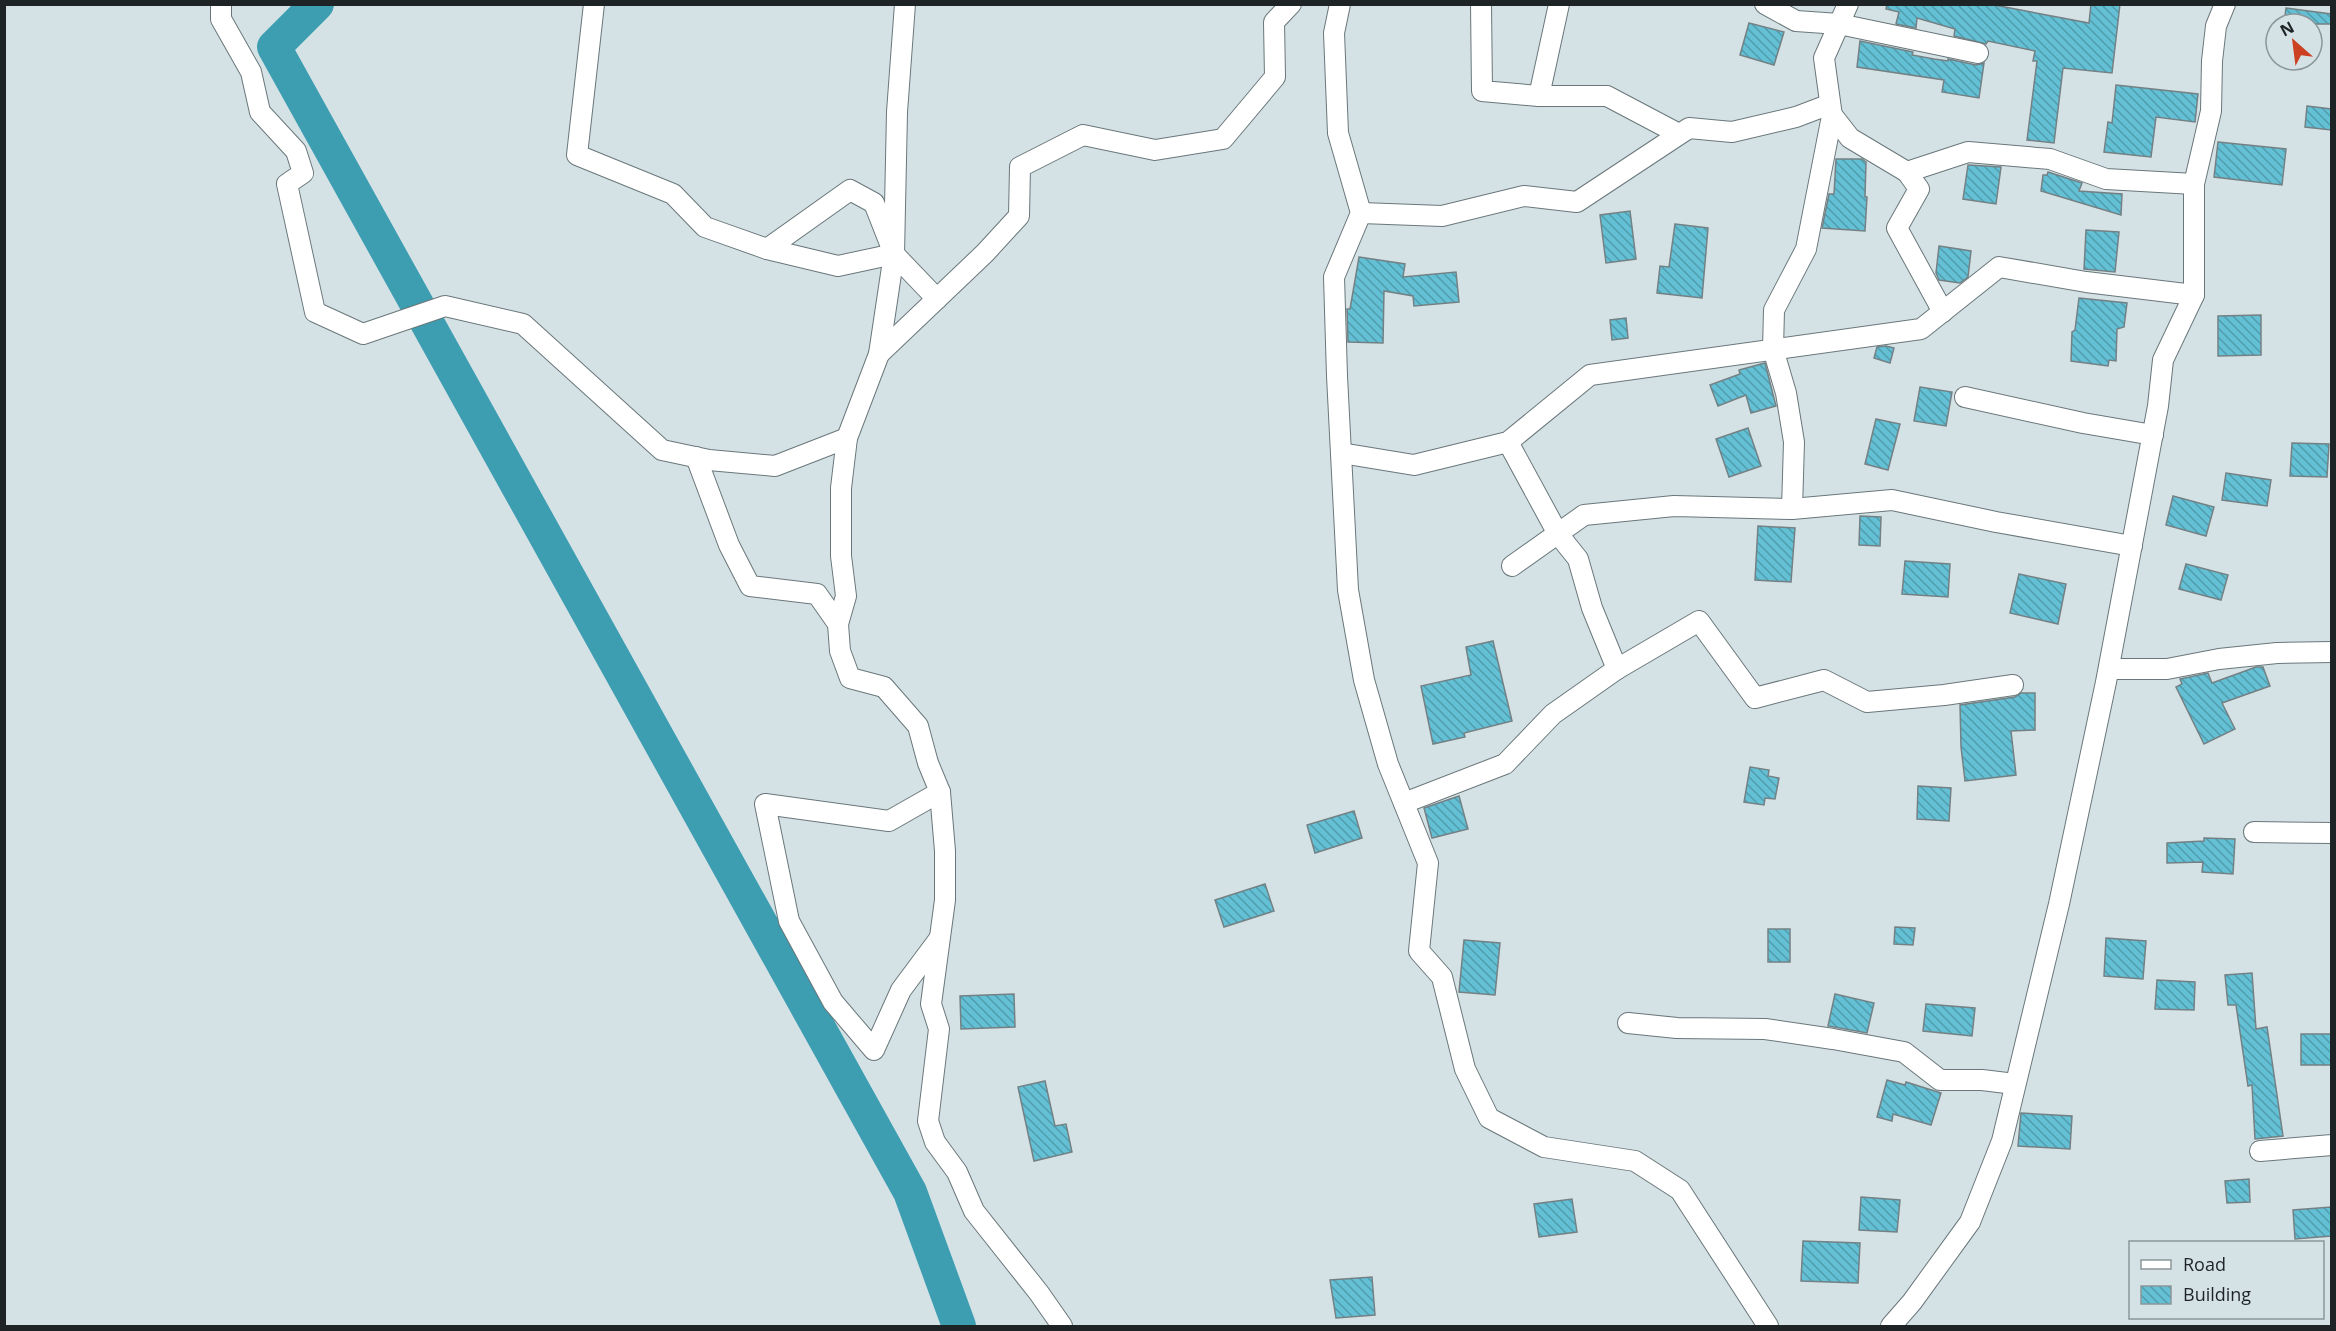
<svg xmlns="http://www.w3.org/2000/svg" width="2336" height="1331" viewBox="0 0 2336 1331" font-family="'Open Sans',sans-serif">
<defs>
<pattern id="building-back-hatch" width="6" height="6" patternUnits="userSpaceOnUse" patternTransform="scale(1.5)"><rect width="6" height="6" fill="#63c0d5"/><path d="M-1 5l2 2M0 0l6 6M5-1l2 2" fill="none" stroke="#519cad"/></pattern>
</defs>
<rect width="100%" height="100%" fill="#d4e2e6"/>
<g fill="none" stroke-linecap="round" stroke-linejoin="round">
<path stroke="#3d9db1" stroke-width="34" d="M317 4 274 47 910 1192 959 1326"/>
</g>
<g fill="url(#building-back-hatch)" stroke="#748184" stroke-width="1.5">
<path d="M1887 4H1989L2089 23 2091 4H2120L2112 73 2063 68 2054 143 2027 140 2037 61H2033L2035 51 1988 41 1986 44 1954 36 1955 29 1917 18 1916 28 1896 24 1899 12 1886 9Z"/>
<path d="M2286 8 2331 14V24H2284Z"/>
<path d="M1749 23 1784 32 1774 65 1740 55Z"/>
<path d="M1860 41 1913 52 1912 55 1934 59 1948 61V59L1976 65 1984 63 1979 98 1942 92 1944 80 1857 67Z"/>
<path d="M2116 85 2198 94 2195 122 2156 117 2151 157 2104 152 2108 122 2112 123Z"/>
<path d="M2307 106 2331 109V130L2305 127Z"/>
<path d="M2218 142 2286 149 2282 185 2214 177Z"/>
<path d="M1836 159H1862L1866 162 1865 197H1867L1865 231 1822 228 1829 194H1834Z"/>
<path d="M1968 165 2001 167 1996 204 1963 199Z"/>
<path d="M2048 172 2082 183 2079 191 2122 194 2121 215 2041 191 2043 175H2047Z"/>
<path d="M1630 211 1636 259 1606 263 1600 215Z"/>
<path d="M1675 224 1708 228 1702 298 1657 293 1660 266 1669 267Z"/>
<path d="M2086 230 2119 232 2115 272 2084 269Z"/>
<path d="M1939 246 1971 251 1968 277 1960 283 1939 280 1936 273Z"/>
<path d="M1359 257 1405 264 1403 277 1456 272 1459 302 1414 306 1413 296 1384 291 1383 343 1348 342 1347 309H1350Z"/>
<path d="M2079 298 2127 303 2124 327 2117 329 2116 361 2109 360 2108 366 2071 361 2072 332 2075 330Z"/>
<path d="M2261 315V355L2218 356V316Z"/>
<path d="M1626 318 1628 338 1612 340 1610 320Z"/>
<path d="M1886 346 1894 348 1890 363 1874 358 1877 347Z"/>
<path d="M1765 363 1776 406 1751 413 1746 395 1718 406 1710 385 1740 374 1739 370Z"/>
<path d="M1920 387 1952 392 1946 426 1914 421Z"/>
<path d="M1876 419 1900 424 1888 470 1865 464Z"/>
<path d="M1748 428 1761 466 1729 477 1716 439Z"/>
<path d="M2292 443 2329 444 2327 477 2290 476Z"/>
<path d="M2226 473 2271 480 2267 506 2222 500Z"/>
<path d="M2173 496 2214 507 2206 536 2166 525Z"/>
<path d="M1860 516 1881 517 1880 546 1859 545Z"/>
<path d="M1758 526 1795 528 1791 582 1755 580Z"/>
<path d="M1905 561 1950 564 1948 597 1902 594Z"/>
<path d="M2186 564 2228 575 2221 600 2179 589Z"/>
<path d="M2019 574 2066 584 2058 624 2010 613Z"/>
<path d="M1493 641 1512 721 1464 733 1465 737 1433 744 1421 686 1471 675 1466 647Z"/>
<path d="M2256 667H2263L2270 686 2222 703 2235 729 2204 744 2176 687 2182 684 2180 679 2208 673 2212 683Z"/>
<path d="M2021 693H2035V730L2011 731 2016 775 1965 781 1961 747 1960 705 2015 697Z"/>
<path d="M1750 767 1769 770 1768 776 1779 778 1775 799 1765 798 1764 805 1744 802Z"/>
<path d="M1918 786 1951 788 1949 821 1917 819Z"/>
<path d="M1459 796 1468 829 1432 838 1424 808Z"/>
<path d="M1354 811 1362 838 1315 853 1307 825Z"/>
<path d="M2204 838 2235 839 2233 874 2202 872 2203 862 2167 863V843L2204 841Z"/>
<path d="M1265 884 1274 911 1224 927 1215 900Z"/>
<path d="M1895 927 1915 928 1913 945 1894 944Z"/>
<rect x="1768" y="929" width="22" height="33"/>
<path d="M2106 938 2146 941 2143 979 2104 976Z"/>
<path d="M1464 940 1500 943 1495 995 1459 992Z"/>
<path d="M2252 973 2256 1029 2267 1027 2283 1136 2255 1139 2252 1085 2248 1086 2236 1005H2228L2225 975Z"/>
<path d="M2157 980 2195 982 2194 1010 2155 1009Z"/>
<path d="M1014 994 1015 1027 961 1029 960 996Z"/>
<path d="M1835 994 1874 1003 1867 1033 1828 1026Z"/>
<path d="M1926 1004 1975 1008 1972 1036 1923 1031Z"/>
<rect x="2301" y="1034" width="30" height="31"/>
<path d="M1887 1080 1905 1085 1906 1082 1941 1093 1931 1125 1893 1114 1892 1121 1877 1117Z"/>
<path d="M1045 1081 1055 1126 1066 1124 1072 1152 1034 1161 1018 1087Z"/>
<path d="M2021 1113 2072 1116 2070 1149 2018 1146Z"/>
<path d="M2249 1179 2250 1202 2227 1203 2225 1181Z"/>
<path d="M1861 1197 1900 1200 1897 1232 1859 1230Z"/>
<path d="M1572 1199 1577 1232 1539 1237 1534 1204Z"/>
<path d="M2331 1207V1236L2295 1239 2293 1210Z"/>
<path d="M1803 1241 1860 1243 1858 1283 1801 1281Z"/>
<path d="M1372 1277 1375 1315 1336 1318 1330 1280Z"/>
</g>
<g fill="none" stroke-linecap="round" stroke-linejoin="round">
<g stroke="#6a777a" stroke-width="22">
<g id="minor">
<path d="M221 4V19L251 72 260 112 296 151 303 173 287 184 315 312 363 334 445 306 523 324 662 450 709 460 775 466 847 438"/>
<path d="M594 4 577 155 673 194 705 227 767 249"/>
<path d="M905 4 897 112 894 254 879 354 847 438 841 488V556L846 596 838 624 840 651 850 678 884 687 918 726 928 763 940 792 945 851V900L931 1004 939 1029 928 1121 935 1142 957 1172 974 1211 1039 1293 1062 1326"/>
<path d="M1340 4 1334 33 1338 133 1361 213 1334 277 1337 376 1348 590 1364 680 1388 764 1428 863 1419 951 1442 977 1465 1069 1489 1118 1544 1147 1635 1161 1680 1190 1768 1326"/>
<path d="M1481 4 1482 91 1539 96H1607L1679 134"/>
<path d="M1765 4 1796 21 1839 24 1978 53"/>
<path d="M1539 96 1559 4"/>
<path d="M1907 172 1919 189 1897 228 1943 312"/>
<path d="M1361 213 1442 216 1524 196 1577 202 1689 128 1732 132 1796 117 1825 106 1850 138 1907 172 1968 152 2050 159 2106 179 2194 184"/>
<path d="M894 254 838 266 767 249 850 190 874 203 894 254 937 299"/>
<path d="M879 354 985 253 1019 216 1020 167 1083 135 1155 150 1223 139 1275 77 1274 22 1291 4"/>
<path d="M1965 397 2083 423 2153 435"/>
<path d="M1341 453 1414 465 1508 442 1590 375 1921 329 1999 267 2086 282 2194 295"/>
<path d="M696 457 729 545 750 586 817 594 838 624"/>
<path d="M1792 509 1794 442 1786 393 1773 349 1774 310 1806 249 1832 116 1824 58 1848 4"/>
<path d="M1512 566 1584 515 1674 506 1792 509 1892 500 1996 522 2132 546"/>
<path d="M1617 669 1699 621 1755 698 1824 680 1867 702 1944 695 2013 685"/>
<path d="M2109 669H2167L2219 659 2277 653 2332 652"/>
<path d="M1404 803 1505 764 1553 714 1617 669 1592 608 1578 559 1558 534 1508 442"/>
<path d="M2254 832 2332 833"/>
<path d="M939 939 901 990 874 1050 833 1002 789 921 765 804 889 821 940 792"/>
<path d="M1628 1023 1677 1028 1765 1029 1833 1039 1904 1052 1940 1080H1982L2015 1084"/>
<path d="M2260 1151 2332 1145"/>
<path d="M1891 1326 1912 1302 1970 1222 2002 1141 2059 904 2106 682 2158 406 2163 360 2194 295V184L2211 111 2212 61 2216 26 2225 4"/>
</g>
</g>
<use href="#minor" stroke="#fff" stroke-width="20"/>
</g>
<rect width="2336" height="1331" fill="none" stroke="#1e2425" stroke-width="12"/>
<rect x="2129" y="1241" width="195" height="78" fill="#d4e2e6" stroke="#8b9699" stroke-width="1.5"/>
<rect x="2141" y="1260" width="30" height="9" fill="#ffffff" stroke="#8b9699" stroke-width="1.5"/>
<text x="2183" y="1271" font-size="18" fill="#1e2425">Road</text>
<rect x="2141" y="1286" width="30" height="18" fill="url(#building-back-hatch)" stroke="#8b9699" stroke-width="1.5"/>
<text x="2183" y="1301" font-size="18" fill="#1e2425">Building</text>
<g transform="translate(2294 42) rotate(332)"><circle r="28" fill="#d4e2e6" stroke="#8b9699" stroke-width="1.5"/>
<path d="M0-4.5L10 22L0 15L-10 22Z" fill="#cb4121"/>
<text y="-9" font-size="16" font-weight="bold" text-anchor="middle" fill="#1e2425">N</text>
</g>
</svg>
